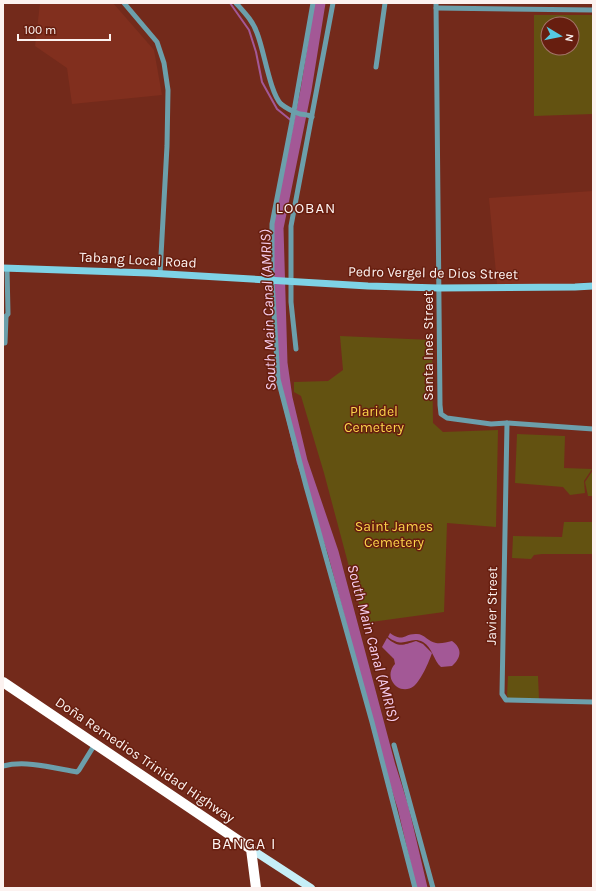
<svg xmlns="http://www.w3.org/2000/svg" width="596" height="891" viewBox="0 0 596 891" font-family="Karla,sans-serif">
<rect width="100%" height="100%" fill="#732a1b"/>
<g fill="#812f1e">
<path d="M40 3H113L154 50 162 95 72 104 67 68 35 46Z"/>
<path d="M593 191V281L571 284H497L489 198Z"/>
</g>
<g fill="#635211" fill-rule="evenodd">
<path d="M534 15H593V114L534 116ZM548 24H572V48H548Z"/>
<path d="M340 336 432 340 433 423 443 432 498 430 496 527 447 523 444 612 364 623 324 473 301 396 294 392V382L328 381 343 370Z"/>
<path d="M517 434 565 436 564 468 592 469 584 481 585 493 570 495 563 487 515 483Z"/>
<path d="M593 470V496H588L585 482Z"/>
<path d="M564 522H593V554H542L534 555 531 559 512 558 513 536 562 537Z"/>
<path d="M508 676H538L539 699 509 698 507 696Z"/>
</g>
<g fill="#a35896">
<path d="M390 633C404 643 404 633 417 634 424 634 429 642 436 643 441 644 447 642 452 641 463 649 461 658 452 666L441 667C433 660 433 648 423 642 409 635 405 650 388 637Z"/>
<path d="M387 638C399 648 403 645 416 641L423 644 432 653C429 662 421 680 414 686 400 697 382 678 395 664L394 659 382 647Z"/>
</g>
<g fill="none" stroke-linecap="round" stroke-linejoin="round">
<path stroke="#a35896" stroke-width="2" d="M230 3 249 30 256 52 262 82 277 109 298 126"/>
<path stroke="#a35896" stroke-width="11" d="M320 3 306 90 278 228 282 363 287 398 302 461 333 552 390 766 403 807 422 888"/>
<g stroke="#6c9fab" stroke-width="5">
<path d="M124 3 157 42 164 63 168 90 167 146 160 274"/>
<path d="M236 3C244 12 253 21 257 33 264 50 270 93 281 104 286 108 294 112 300 114 305 115 308 114 312 117"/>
<path d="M313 3 294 111 272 224V280L278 379 306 486 372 722 415 888"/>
<path d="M436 3 440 405 441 414 447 418 491 424 507 423 593 429"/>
<path d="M436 8 593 10"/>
<path d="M376 67 385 3"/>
<path d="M3 319 8 314 7 268"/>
<path d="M5 343 6 317"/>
<path d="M296 349 291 302V226L333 3"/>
<path d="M507 423 502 694 506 700 593 702"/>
<path d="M394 745 433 888"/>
<path d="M3 766C26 760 54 768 77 772L79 770 95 744"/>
</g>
<path stroke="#7ed2e5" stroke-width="7" d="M3 268 149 273 368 286 439 288 575 287 593 286"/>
<path stroke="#c6eef7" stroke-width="8" d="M251 849 311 888"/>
<path stroke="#fff" stroke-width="10" d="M3 682 251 849 256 888"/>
</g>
<g text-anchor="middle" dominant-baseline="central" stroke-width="3" stroke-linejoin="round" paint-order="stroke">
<g font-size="14" fill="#fcf2f0" stroke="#671e0f">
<text transform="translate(138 260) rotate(3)">Tabang Local Road</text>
<text transform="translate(433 273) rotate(1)">Pedro Vergel de Dios Street</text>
<text transform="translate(428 346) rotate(-90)">Santa Ines Street</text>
<text transform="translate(492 606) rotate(-89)">Javier Street</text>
<text transform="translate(145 760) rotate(34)">Doña Remedios Trinidad Highway</text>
</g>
<g font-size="14" fill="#fad44a" stroke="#671e0f">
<text x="374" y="411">Plaridel<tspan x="374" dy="16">Cemetery</tspan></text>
<text x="394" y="526">Saint James<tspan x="394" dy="16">Cemetery</tspan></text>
</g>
<g font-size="15" letter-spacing="1" fill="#fcf2f0" stroke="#671e0f">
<text x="306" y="208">LOOBAN</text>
</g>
<g font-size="15" font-style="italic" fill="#f6cded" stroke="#671e0f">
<text transform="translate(268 310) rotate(-92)">South Main Canal (AMRIS)</text>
<text transform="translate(373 643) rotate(75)">South Main Canal (AMRIS)</text>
</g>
<g font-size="16" letter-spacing="1" fill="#fcf2f0" stroke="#671e0f">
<text x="244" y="843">BANGA I</text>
</g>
</g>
<rect width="596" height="891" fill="none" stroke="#fcf2f0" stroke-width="8"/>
<g transform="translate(560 36) rotate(100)"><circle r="19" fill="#671e0f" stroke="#a37369"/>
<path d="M0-3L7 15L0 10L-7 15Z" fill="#56c9e1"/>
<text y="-6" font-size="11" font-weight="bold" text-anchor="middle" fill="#fcf2f0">N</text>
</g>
<path d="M18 34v6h92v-6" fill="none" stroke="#fcf2f0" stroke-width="2"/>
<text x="24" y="34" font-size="12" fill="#fcf2f0" stroke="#671e0f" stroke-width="3" paint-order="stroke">100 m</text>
</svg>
